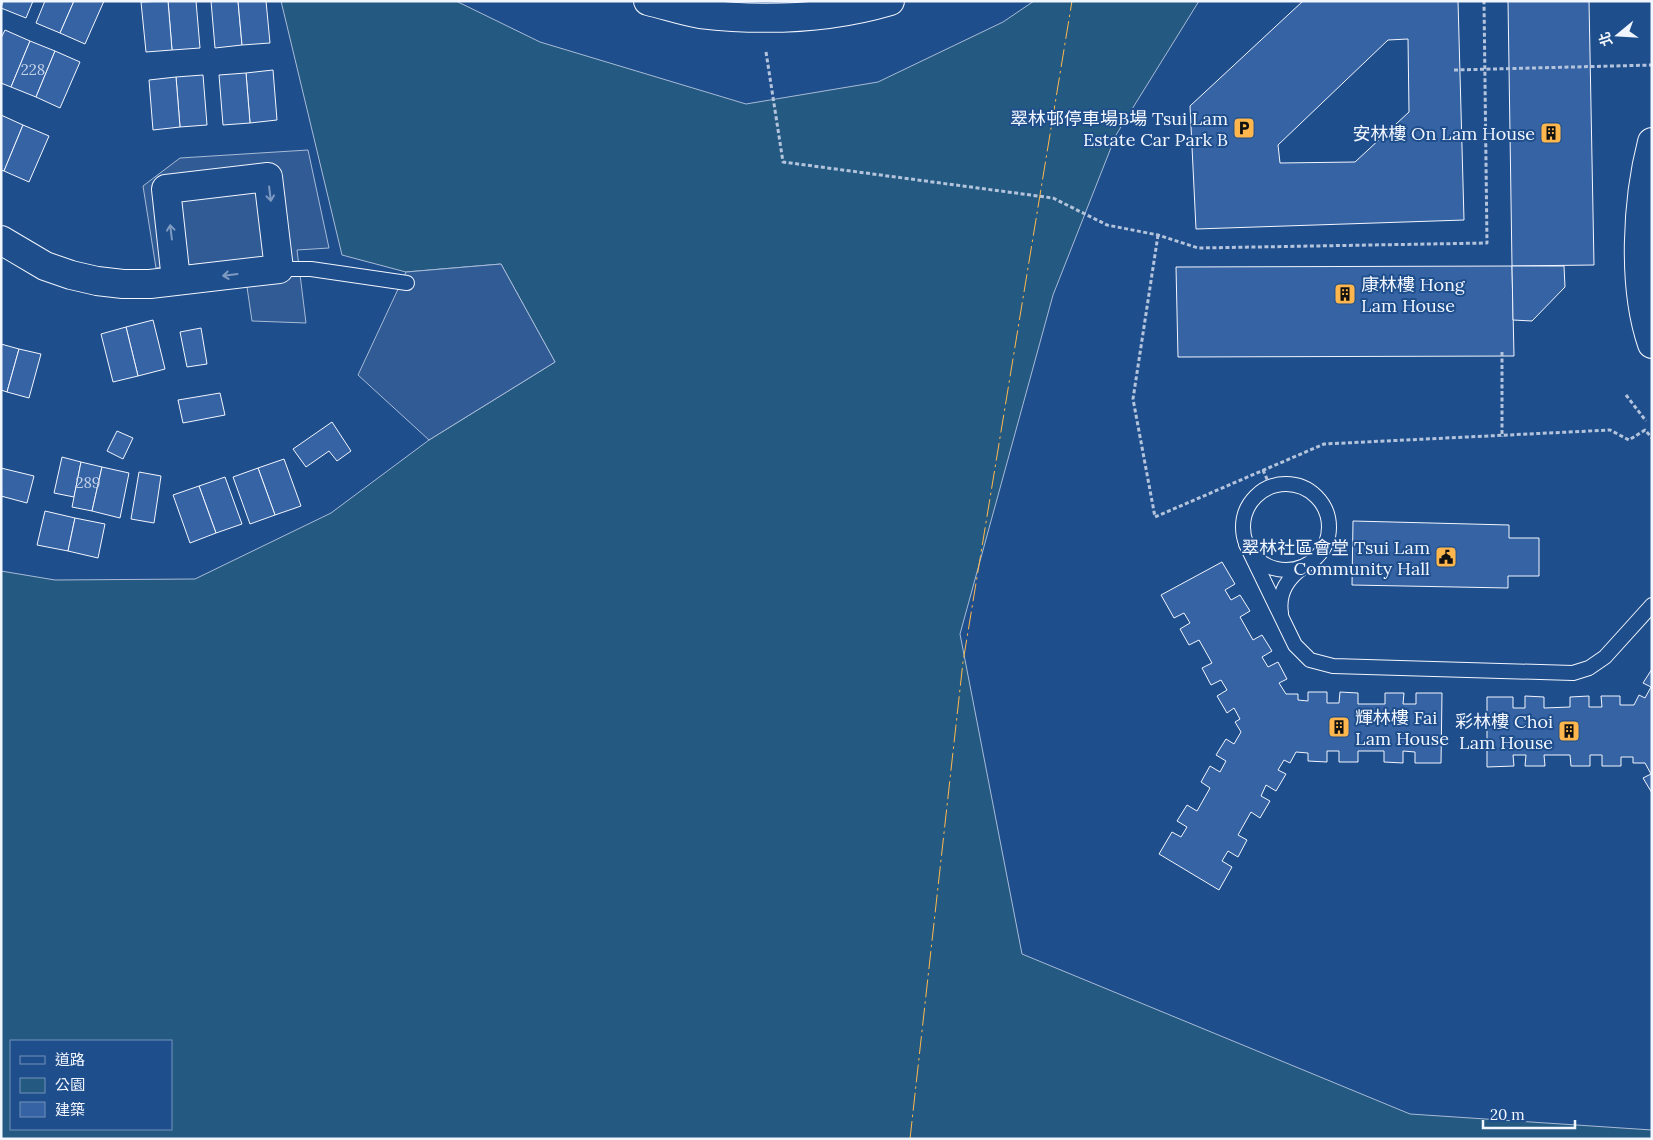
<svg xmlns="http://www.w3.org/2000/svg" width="1653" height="1140" viewBox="0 0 1653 1140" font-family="Lora,'Noto Sans TC',serif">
<rect width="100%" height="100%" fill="#1f4e8c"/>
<path fill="#245a82" stroke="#a8bbd7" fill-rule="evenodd" d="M281 1H456L540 42 746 104 878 82 1003 22 1034 1H1199L1116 135 1053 295 960 634 1022 954 1410 1114 1652 1130V1139H1V571L55 580 195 579 331 513 429 440 555 362 501 264 406 272 342 255ZM11 1041H171V1129H11Z"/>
<g fill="#305b95" stroke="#a8bbd7">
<path d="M308 150 329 248 297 250 306 323 252 321 243 260 156 268 143 186 180 158Z"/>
<path d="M501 264 555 362 429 440 358 375 406 272Z"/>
</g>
<g fill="#3563a3" stroke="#f2f6ff" fill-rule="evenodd">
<path d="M3 1H33L26 18 1 8Z"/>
<path d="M45 1H74L60 33 36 23Z"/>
<path d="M74 1H104L85 44 60 33Z"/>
<path d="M168 1H196L200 48 172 50Z"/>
<path d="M168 1 172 50 146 52 141 2Z"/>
<path d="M211 1H238L242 45 215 48Z"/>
<path d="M238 1H266L270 43 242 45Z"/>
<path d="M1303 1H1458L1464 220 1196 229 1190 106ZM1408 39 1409 112 1355 162 1280 163 1278 145 1388 40Z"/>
<path d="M1508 1H1589L1594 265 1512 266Z"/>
<path d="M5 30 30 41 11 87 1 83V38Z"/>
<path d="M30 41 55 51 36 97 11 87Z"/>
<path d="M55 51 80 62 60 108 36 97Z"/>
<path d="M273 70 277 120 250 123 246 73Z"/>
<path d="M246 73 250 123 223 125 219 75Z"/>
<path d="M203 75 207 125 180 127 176 77Z"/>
<path d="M176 77 180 127 153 130 149 80Z"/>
<path d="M1 115 23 125 4 171 1 170Z"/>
<path d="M23 125 49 136 29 182 4 171Z"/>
<path d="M1512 266 1514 356 1178 357 1176 267Z"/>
<path d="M1512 266H1564L1565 287 1532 321 1513 320Z"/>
<path d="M153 320 165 369 138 376 126 327Z"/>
<path d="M126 327 138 376 113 382 101 334Z"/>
<path d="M201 328 207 364 187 367 180 332Z"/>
<path d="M1 344 19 349 7 392 1 390Z"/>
<path d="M19 349 41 354 29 398 7 392Z"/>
<path d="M220 393 225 415 183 423 178 400Z"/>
<path d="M332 422 351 451 337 461 329 451 306 467 293 449Z"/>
<path d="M117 431 133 438 123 459 107 451Z"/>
<path d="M62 457 81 462 74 497 54 493Z"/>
<path d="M284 459 301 506 275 515 258 468Z"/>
<path d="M81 462 102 467 92 511 72 507Z"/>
<path d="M102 467 129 473 120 518 92 511Z"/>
<path d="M1 468 34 476 27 503 1 496Z"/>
<path d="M258 468 275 515 250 524 233 477Z"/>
<path d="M139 472 161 476 154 523 131 519Z"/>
<path d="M225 477 242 524 216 533 199 486Z"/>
<path d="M199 486 216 533 190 543 173 495Z"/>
<path d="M45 511 75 518 68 551 37 545Z"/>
<path d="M75 518 105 524 98 558 68 551Z"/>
<path d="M1353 521 1509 525V538H1539V576H1508V588L1352 585Z"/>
<path d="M1222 562 1235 584 1225 590 1231 600 1240 595 1250 611 1240 617 1253 640 1262 635 1272 651 1262 657 1268 667 1278 662 1287 679 1279 683 1286 694H1298V700L1308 701V692H1327V703H1339L1340 692 1358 693V704H1385V693H1404L1403 704H1416V693H1442L1441 763H1415V752L1403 751V763L1384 762V751H1358V762H1339V751H1327V762L1308 761V753L1296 752 1290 763 1284 760 1278 770 1286 774 1276 791 1266 785 1261 796 1270 801 1260 818 1251 812 1238 835 1247 840 1238 857 1228 851 1222 861 1232 867 1219 890 1159 854 1172 832 1181 837 1187 827 1177 821 1187 805 1197 811 1210 788 1201 782 1210 766 1220 772 1226 761 1216 755 1226 739 1234 744 1241 732 1235 722 1240 719 1234 708 1227 713 1217 696 1227 690 1221 680 1211 685 1202 668 1212 663 1199 640 1189 645 1180 629 1190 623 1184 613 1174 618 1161 595Z"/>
<path d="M1652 669V793L1643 778 1651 774 1645 763H1633V757H1621V766H1602V755H1590V766H1571L1570 755H1544L1545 766H1525L1526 755H1513L1514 766 1487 767V697H1513V708H1525V696L1544 697V708L1570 707V697L1589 696V707H1602L1601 696H1620V705H1634L1639 695 1645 698 1651 687 1643 683Z"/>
</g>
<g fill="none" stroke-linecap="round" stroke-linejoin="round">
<g stroke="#f2f6ff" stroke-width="16">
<g id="lane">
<path d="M279 269H311L407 283"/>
<circle cx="1286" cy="527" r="43"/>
<path d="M1246 544 1295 645 1310 660 1333 666 1573 673 1589 668 1605 657 1652 605"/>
<path d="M1281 613C1278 594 1287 579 1302 568"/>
</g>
</g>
<g stroke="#f2f6ff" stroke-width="30">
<path id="street" d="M1 240 45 266 71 275 97 281 123 284H150L279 269 268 177 166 189 176 280"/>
</g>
<g stroke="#f2f6ff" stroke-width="30">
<path id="secondary" d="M1652 142C1637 200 1632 286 1652 344"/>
</g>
<g stroke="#f2f6ff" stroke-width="30">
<path id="primary" d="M648 1C665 5 683 11 700 14 762 21 829 19 890 1"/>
</g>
<g stroke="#b3c4dc" stroke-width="3" stroke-dasharray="4 2.5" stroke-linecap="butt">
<path d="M766 52 783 162 1053 198 1107 225 1158 235 1198 248 1487 243 1484 1"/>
<path d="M1158 235 1133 399 1155 517 1324 444 1610 430 1629 440 1645 430 1652 438"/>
<path d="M1502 352V437"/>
<path d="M1626 395 1646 421"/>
<path d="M1263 470 1270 486"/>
</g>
<use href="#lane" stroke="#1f4e8c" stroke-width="14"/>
<use href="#street" stroke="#1f4e8c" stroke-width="28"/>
<use href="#secondary" stroke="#1f4e8c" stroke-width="28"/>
<use href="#primary" stroke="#1f4e8c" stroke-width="28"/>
<path stroke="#b3c4dc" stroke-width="3" stroke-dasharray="4 2.5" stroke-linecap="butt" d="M1454 70 1652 65"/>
<path stroke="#ffb74d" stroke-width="1" stroke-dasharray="18 4 2.5 4" stroke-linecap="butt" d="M910 1139 963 662 1072 1"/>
</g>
<defs><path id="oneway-shaft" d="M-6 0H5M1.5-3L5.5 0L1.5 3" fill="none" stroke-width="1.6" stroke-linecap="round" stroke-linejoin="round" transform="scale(1.25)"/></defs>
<g stroke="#7e9ac0">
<use href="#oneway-shaft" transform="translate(270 194) rotate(83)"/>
<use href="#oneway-shaft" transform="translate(171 232) rotate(-97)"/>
<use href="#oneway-shaft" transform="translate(230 275) rotate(173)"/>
</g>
<defs>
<g id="parking-square" transform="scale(1.125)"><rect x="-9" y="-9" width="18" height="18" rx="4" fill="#ffb74d" stroke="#1f4e8c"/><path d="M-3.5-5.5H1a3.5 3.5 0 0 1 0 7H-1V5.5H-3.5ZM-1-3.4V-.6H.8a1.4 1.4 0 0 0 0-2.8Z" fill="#111"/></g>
<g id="building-square" transform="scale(1.125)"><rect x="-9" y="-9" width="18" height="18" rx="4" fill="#ffb74d" stroke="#1f4e8c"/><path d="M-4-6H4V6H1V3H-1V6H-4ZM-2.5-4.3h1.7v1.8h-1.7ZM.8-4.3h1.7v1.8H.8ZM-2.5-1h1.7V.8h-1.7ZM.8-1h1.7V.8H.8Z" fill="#111"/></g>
<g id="civic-square" transform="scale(1.125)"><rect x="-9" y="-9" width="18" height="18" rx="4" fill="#ffb74d" stroke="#1f4e8c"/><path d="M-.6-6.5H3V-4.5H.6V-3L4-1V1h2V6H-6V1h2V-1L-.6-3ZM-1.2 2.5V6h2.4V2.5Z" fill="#111"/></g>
</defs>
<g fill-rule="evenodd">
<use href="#parking-square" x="1244" y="128"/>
<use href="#building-square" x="1551" y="133"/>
<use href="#building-square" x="1345" y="294"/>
<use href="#civic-square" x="1446" y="557"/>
<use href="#building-square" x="1339" y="727"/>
<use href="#building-square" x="1569" y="731"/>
</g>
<g text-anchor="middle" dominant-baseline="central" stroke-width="4" stroke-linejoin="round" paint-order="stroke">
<g font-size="15" fill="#c3d1e8">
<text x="33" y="69">228</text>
<text x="88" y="482">289</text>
</g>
<g font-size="18" fill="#f2f6ff" stroke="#1f4e8c" text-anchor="end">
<text x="1228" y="118">翠林邨停車場B場 Tsui Lam<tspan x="1228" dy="21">Estate Car Park B</tspan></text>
<text x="1535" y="133">安林樓 On Lam House</text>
<text x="1361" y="284" text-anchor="start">康林樓 Hong<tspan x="1361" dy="21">Lam House</tspan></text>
<text x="1430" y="547">翠林社區會堂 Tsui Lam<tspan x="1430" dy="21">Community Hall</tspan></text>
<text x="1355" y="717" text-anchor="start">輝林樓 Fai<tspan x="1355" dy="21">Lam House</tspan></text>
<text x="1553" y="721">彩林樓 Choi<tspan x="1553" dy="21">Lam House</tspan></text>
</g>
</g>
<rect width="1653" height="1140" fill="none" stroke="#f2f6ff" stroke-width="5"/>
<rect x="10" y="1040" width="162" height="90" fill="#1f4e8c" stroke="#7391ba"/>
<rect x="20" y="1056" width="25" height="8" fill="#1f4e8c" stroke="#7391ba"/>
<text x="55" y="1065" font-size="15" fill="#f2f6ff">道路</text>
<rect x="20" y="1078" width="25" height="15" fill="#245a82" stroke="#7391ba"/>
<text x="55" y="1090" font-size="15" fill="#f2f6ff">公園</text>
<rect x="20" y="1102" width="25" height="15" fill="#3563a3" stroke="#7391ba"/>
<text x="55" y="1115" font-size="15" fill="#f2f6ff">建築</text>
<g transform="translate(1618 35) rotate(252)" stroke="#1f4e8c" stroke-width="4" paint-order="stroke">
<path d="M0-4L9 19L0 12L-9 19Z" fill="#f2f6ff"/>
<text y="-8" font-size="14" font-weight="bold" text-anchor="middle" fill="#f2f6ff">北</text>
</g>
<path d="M1483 1120v8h92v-8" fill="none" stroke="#f2f6ff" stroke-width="2.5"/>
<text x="1490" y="1120" font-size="15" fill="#f2f6ff" stroke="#1f4e8c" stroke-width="4" paint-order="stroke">20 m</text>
</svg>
